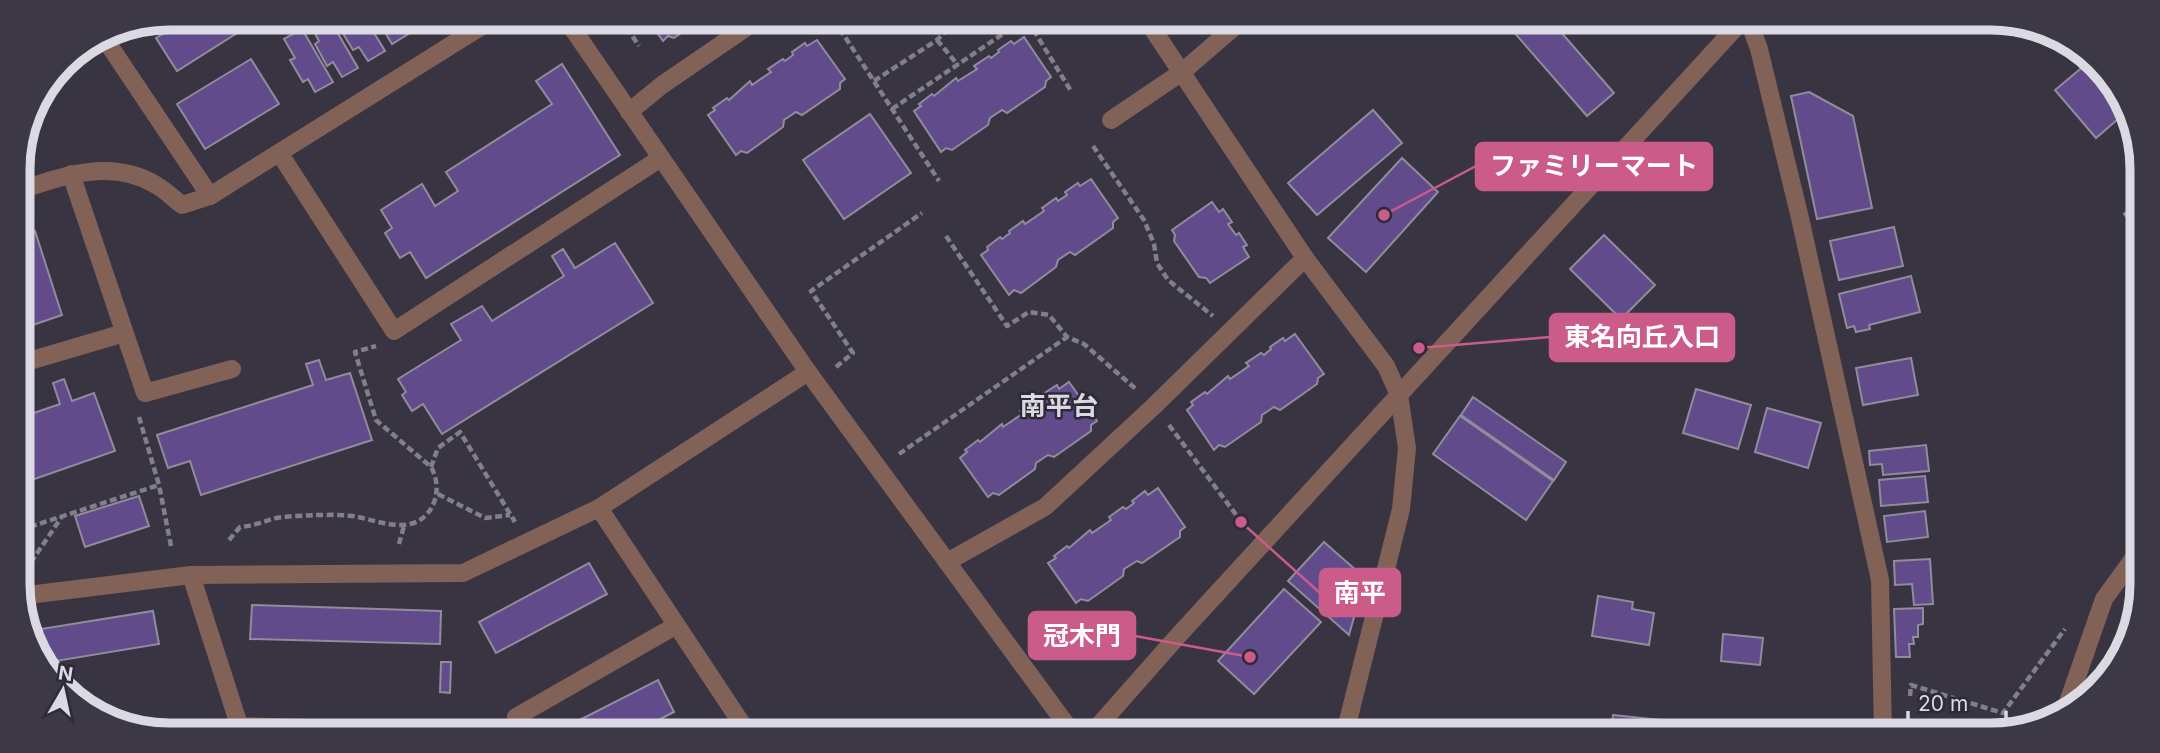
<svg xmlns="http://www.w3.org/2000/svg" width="2160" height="753" viewBox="0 0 2160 753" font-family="Inter,'Noto Sans JP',sans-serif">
<rect width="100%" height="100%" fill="#383442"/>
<g fill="#614b8b" stroke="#908c9c" stroke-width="2">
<path d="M189 18H261L177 71 156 38Z"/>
<path d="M320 18H329L358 68 342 77 333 62 327 66 315 44 319 41 310 24Z"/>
<path d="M339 18H365L385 51 368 61 359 47 353 50 339 27 343 25Z"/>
<path d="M370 18H402L410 33 392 44 383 29 379 33Z"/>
<path d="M648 20H700L674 38 668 36 663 41Z"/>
<path d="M1506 23H1553L1614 93 1587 116Z"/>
<path d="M302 29 333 82 315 92 308 79 303 82 290 60 295 58 284 39Z"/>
<path d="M1024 37 1051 77 1046 81 1045 87 1007 113 1002 110 990 118 988 125 952 150 946 148 941 152 914 111 921 106 919 104 932 94 934 96 956 78 958 81 977 69 974 66 989 56 991 58 999 52 998 50 1011 41 1014 44Z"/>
<path d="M817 40 845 79 840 83V89L802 115 796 112 784 120 783 127 747 153 741 151 736 155 708 115 715 110 713 108 727 98 729 100 750 81 752 85 771 72 768 69 783 59 785 61 793 55 792 52 805 43 807 46Z"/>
<path d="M251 59 279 104 205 149 177 104Z"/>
<path d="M2091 60 2105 69 2125 113 2096 138 2055 90Z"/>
<path d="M562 64 620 155 426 278 410 252 400 258 385 233 392 228 381 210 422 184 435 206 458 191 446 172 552 104 536 81Z"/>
<path d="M1809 92 1853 116 1872 208 1817 219 1791 96Z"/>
<path d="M1373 110 1402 143 1317 215 1288 183Z"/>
<path d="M870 114 911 173 844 219 803 160Z"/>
<path d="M1402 158 1438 192 1366 272 1328 238Z"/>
<path d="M1091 179 1118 218 1113 222V228L1075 255 1070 252 1058 260 1056 267 1021 293 1014 290 1009 295 981 255 988 250 987 247 1000 237 1002 239 1010 233 1009 231 1023 221 1025 224 1044 211 1042 208 1056 198 1058 201 1067 195 1065 192 1078 183 1080 186Z"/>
<path d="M2140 201V234L2124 214Z"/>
<path d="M1212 202 1219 212 1223 209 1232 222 1228 224 1236 235 1239 233 1247 245 1243 247 1249 257 1210 283 1206 278 1199 277 1174 241 1175 235 1172 230Z"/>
<path d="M1894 227 1903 266 1839 280 1830 241Z"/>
<path d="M35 231 62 315 21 329 19 322 18 237Z"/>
<path d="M1604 235 1655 285 1621 319 1570 269Z"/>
<path d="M615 243 653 303 442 434 423 404 412 411 402 395 406 392 398 379 461 340 451 324 482 306 492 321 564 276 552 256 563 249 575 268Z"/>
<path d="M1911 276 1920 312 1869 325 1870 329 1856 332 1854 326 1847 328 1839 294Z"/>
<path d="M1295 334 1324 374 1318 378 1317 384 1280 410 1274 407 1262 415 1261 422 1225 447 1219 445 1214 450 1187 410 1193 405 1191 402 1205 392 1207 394 1228 376 1230 379 1249 366 1246 363 1261 353 1264 355 1271 349 1270 347 1283 338 1285 341Z"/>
<path d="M1911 358 1918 395 1863 405 1856 368Z"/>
<path d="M319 360 326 380 350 373 372 440 201 495 190 461 168 468 157 435 313 385 306 364Z"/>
<path d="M64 379 72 401 94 393 115 451 20 484 19 418 60 404 53 383Z"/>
<path d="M1069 382 1097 421 1091 425V431L1054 457 1048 455 1036 463 1035 469 999 495 993 493 988 497 960 458 967 452 965 450 978 440 980 442 1002 424 1003 427 1022 414 1020 411 1034 401 1037 403 1045 397 1043 394 1057 385 1059 389Z"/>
<path d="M1696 389 1751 405 1738 449 1683 433Z"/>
<path d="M1473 397 1566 462 1554 480 1461 415Z"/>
<path d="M1767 408 1821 423 1808 468 1755 452Z"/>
<path d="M1460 416 1553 481 1526 520 1433 454Z"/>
<path d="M1926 445 1929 471 1883 475 1882 464 1870 465 1869 451Z"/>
<path d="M1925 476 1928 502 1881 506 1879 480Z"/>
<path d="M1158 488 1185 527 1180 531V537L1142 563 1137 561 1124 569 1123 576 1088 601 1081 599 1076 603 1048 563 1056 558 1054 556 1067 546 1069 548 1090 530 1092 533 1111 520 1109 517 1123 507 1126 509 1134 503 1132 501 1145 491 1148 495Z"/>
<path d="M139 496 149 526 85 547 75 516Z"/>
<path d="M1925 511 1928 537 1887 542 1884 516Z"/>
<path d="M1324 542 1365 578 1349 635 1288 581Z"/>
<path d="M1930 559 1933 604 1914 605 1912 584 1895 585 1894 561Z"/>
<path d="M589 563 607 594 496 653 479 622Z"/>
<path d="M1284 589 1321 622 1254 694 1218 661Z"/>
<path d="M1598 596 1633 602 1632 609 1654 613 1649 645 1592 636Z"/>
<path d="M252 605 441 611 440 644 250 639Z"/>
<path d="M1923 608V624L1918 625V637H1913L1914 644H1909L1910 657H1896L1894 609Z"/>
<path d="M153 611 159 644 44 663 29 631Z"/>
<path d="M1723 634 1763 638 1760 665 1721 661Z"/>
<path d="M441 662H451L450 693 440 692Z"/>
<path d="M658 680 674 712 639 730 562 729Z"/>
<path d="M1613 715 1727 727 1726 734H1611Z"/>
</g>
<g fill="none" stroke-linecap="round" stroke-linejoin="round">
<g stroke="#827f8b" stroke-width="4.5" stroke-dasharray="7 3.5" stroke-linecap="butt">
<path d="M621 19 639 46"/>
<path d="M834 20 939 181"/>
<path d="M1028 21 1071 91"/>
<path d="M937 40 958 65"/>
<path d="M874 81 937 40 956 21"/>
<path d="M892 109 1022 21"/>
<path d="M1093 146 1144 220 1154 244 1157 263 1168 280 1213 316"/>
<path d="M946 236 1007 326 1029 312 1049 315 1067 337 1084 344 1137 390"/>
<path d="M836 367 853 353 811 291 922 213"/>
<path d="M139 417 159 485 171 546"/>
<path d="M1169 425 1237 516"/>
<path d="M899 454 1067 337"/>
<path d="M431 467 438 448 460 432 515 522"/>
<path d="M438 494 485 518 510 515"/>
<path d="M20 530 159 485"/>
<path d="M229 540 240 527C252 526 260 523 272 519 284 516 301 516 315 515 328 515 345 514 358 517 372 520 386 525 400 525 432 526 445 491 431 467L376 420 355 352 376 346"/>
<path d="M399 544 404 526"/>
<path d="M25 571 61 518"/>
<path d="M1910 696 1911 685 2003 713 2065 629"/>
</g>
<g stroke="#826157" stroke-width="18">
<path d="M566 19 808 372 1071 731"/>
<path d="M1148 22 1305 258 1386 366 1399 395 1407 448 1401 509 1345 733"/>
<path d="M1750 24 1759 49 1800 218 1880 580 1883 735"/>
<path d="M109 45 210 196"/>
<path d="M629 112 662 85 757 20"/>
<path d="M1111 120 1182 72 1240 22"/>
<path d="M280 154 394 331 661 158"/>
<path d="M71 174 145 393 232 369"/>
<path d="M18 191C63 176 111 158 156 185 165 190 173 198 182 205L210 196 493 19"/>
<path d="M19 364 124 333"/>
<path d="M599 508 746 730"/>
<path d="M947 562 1045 507 1154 406 1305 258"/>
<path d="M191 575 240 728"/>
<path d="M20 596 191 575 463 573 599 508 808 372"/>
<path d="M2065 711 2104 599 2136 555"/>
<path d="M240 726 306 728"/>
<path d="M516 729V717L675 626"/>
<path d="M1093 732 1177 637 1739 24"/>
</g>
</g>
<g text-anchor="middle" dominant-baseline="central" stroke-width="5" stroke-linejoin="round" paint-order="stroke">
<g font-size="26" font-weight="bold" fill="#dbd9e2" stroke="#2e2a37">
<text x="1059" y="405">南平台</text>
</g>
</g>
<path d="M0 0H2160V753H0ZM169 30H1991A139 139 0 0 1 2130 169V584A139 139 0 0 1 1991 723H169A139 139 0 0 1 30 584V169A139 139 0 0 1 169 30Z" fill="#3c3845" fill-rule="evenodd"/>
<path fill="none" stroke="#dbd9e2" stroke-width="9" d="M169 30H1991A139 139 0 0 1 2130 169V584A139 139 0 0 1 1991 723H169A139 139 0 0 1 30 584V169A139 139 0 0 1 169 30Z"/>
<path fill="none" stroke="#cb5c8a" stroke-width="2.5" d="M1384 215L1476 166M1419 348L1550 337M1241 522L1320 593M1250 657L1135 636"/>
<g fill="#cb5c8a" stroke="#2e2a37" stroke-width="2.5">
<circle cx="1384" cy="215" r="7"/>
<circle cx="1419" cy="348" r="7"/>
<circle cx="1241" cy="522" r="7"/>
<circle cx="1250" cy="657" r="7"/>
</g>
<g fill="#cb5c8a" stroke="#cb5c8a" stroke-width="2.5">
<rect x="1476" y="143" width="236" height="47" rx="7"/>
<rect x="1550" y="314" width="184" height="47" rx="7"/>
<rect x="1320" y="569" width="80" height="47" rx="7"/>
<rect x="1029" y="612" width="106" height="47" rx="7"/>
</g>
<g font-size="26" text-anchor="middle" font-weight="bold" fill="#fff">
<text x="1594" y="175">ファミリーマート</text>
<text x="1642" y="346">東名向丘入口</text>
<text x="1360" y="602">南平</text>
<text x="1082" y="645">冠木門</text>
</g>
<g transform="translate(63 690) rotate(9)" stroke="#2e2a37" stroke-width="5" paint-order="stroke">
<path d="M0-5L12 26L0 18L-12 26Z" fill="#dbd9e2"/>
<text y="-10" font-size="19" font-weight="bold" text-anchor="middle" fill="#dbd9e2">N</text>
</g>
<path d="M1908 711v10h98v-10" fill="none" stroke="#dbd9e2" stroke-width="3.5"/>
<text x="1918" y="711" font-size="21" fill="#dbd9e2" stroke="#2e2a37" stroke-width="5" paint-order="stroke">20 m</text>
</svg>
